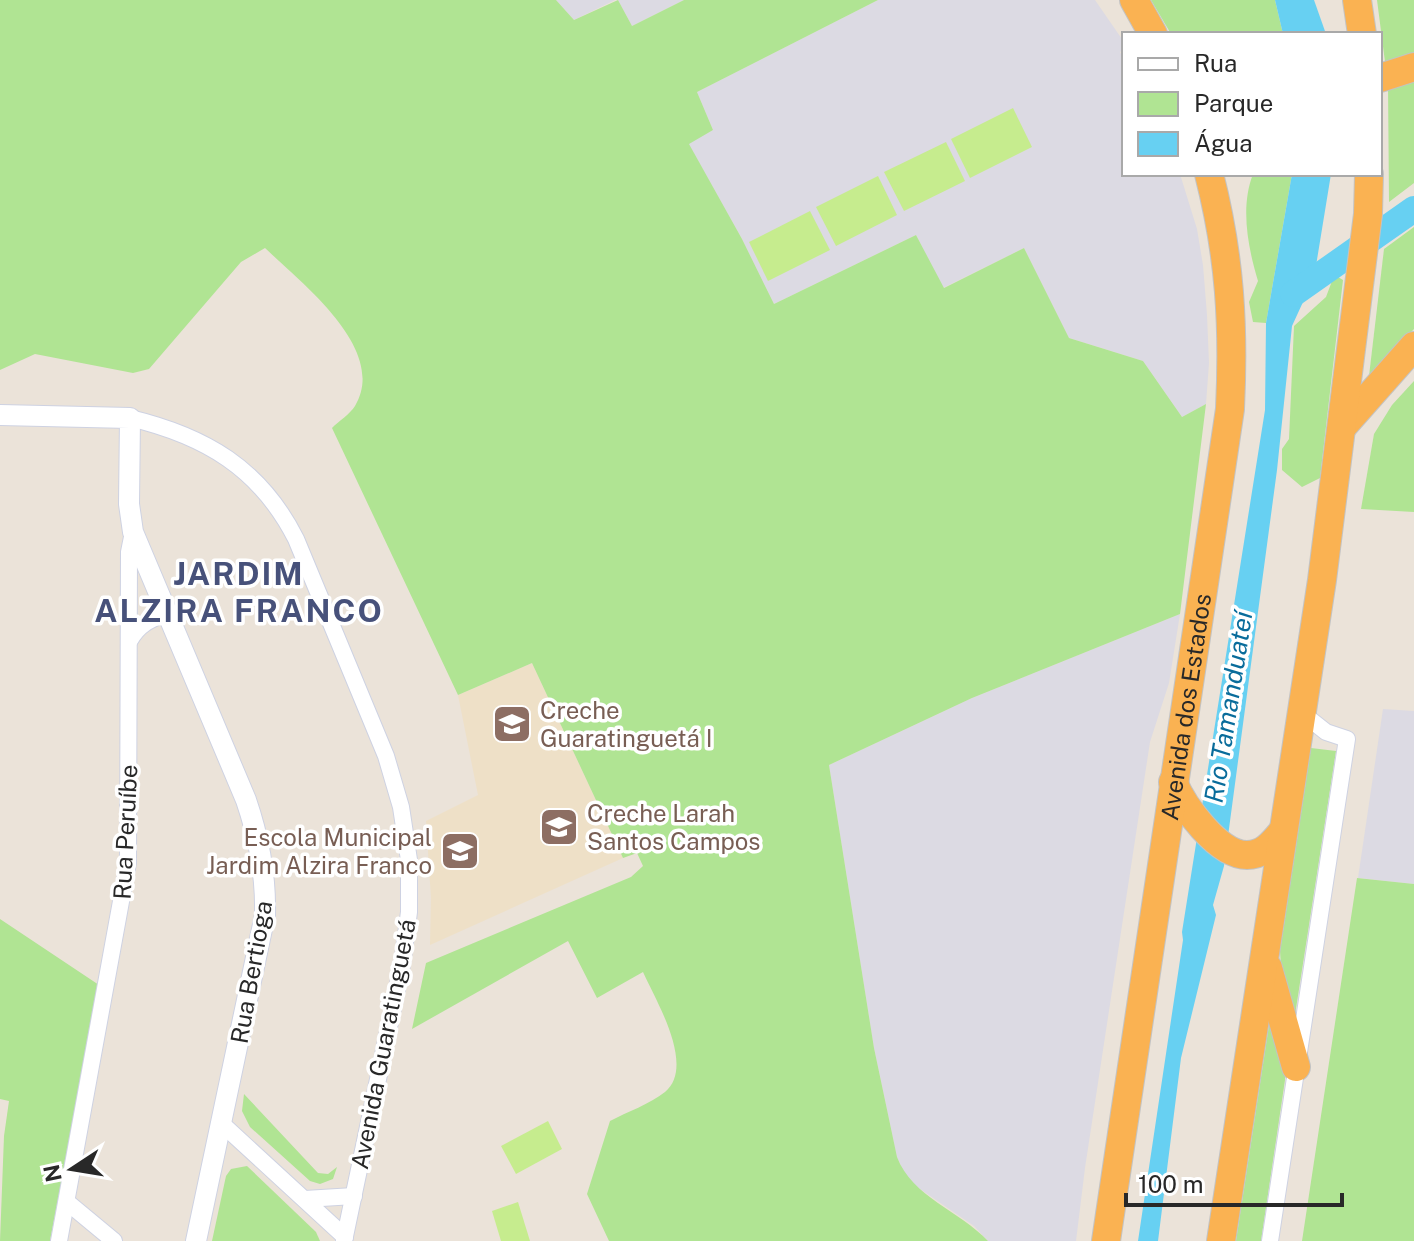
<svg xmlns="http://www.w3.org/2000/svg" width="1414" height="1241" viewBox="0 0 1414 1241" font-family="'Public Sans',sans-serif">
<rect width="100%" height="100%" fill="#ebe3d9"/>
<g fill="#dcdae3">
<path d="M556 0H615L574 20Z"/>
<path d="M618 0H684L632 26Z"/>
<path d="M878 0H1095L1124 42V49L1120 52 1124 60V174H1180L1197 229 1203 265 1207 315 1209 363 1206 404 1182 417 1143 361 1069 338 1024 248 943 288 916 235 774 304 742 239 688 143 713 130 697 92Z"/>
<path d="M1180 614 1169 683 1150 742 1085 1168 1076 1241H988L974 1226 917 1187 904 1173 897 1157 874 1048 829 765 972 698Z"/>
<path d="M1383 709 1414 711V884L1358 878Z"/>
</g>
<path fill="#eee0c7" d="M532 663 623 858 430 945 431 898 426 821 478 795 458 695Z"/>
<g fill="#b0e493">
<path d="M0 0H556L574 20 618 0 632 26 684 0H878L697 92 713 130 689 144 742 239 774 304 916 235 944 288 1024 248 1069 338 1143 361 1182 417 1206 404 1180 614 972 698 829 765 874 1048 897 1157C912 1197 960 1211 988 1241H609L587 1194 610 1121C627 1112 650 1104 665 1092 696 1066 656 1001 643 972L597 998 568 941 412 1029 426 963 631 877 643 866 637 853 623 858 532 663 458 695 332 428C339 421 350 414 355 406 389 349 300 282 265 248L241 262 149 369 133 373 35 354 0 370Z"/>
<path d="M1151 0H1275L1283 34H1171Z"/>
<path d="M1377 0H1414V183L1389 202 1388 85Z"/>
<path d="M1253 174H1292L1266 323 1253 322 1249 302 1258 281C1248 248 1240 207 1253 174Z"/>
<path d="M1414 227V329L1369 376 1384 249Z"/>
<path d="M1338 277 1343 280 1320 478 1302 487 1282 470V449L1289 439 1294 326 1326 297 1332 281Z"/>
<path d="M1414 381V512L1361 509 1374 434 1392 405Z"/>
<path d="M1311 748 1336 751 1295 1015 1281 966 1280 951Z"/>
<path d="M1357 878 1414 884V1241H1302Z"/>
<path d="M0 919 99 985 50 1241H0L4 1136 9 1101 0 1099Z"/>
<path d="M1271 1012 1285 1059V1080L1261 1241H1236Z"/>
<path d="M244 1094 318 1173 328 1174 337 1167 333 1179 320 1184 310 1181 250 1127 242 1111Z"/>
<path d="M247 1166 316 1232 320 1241H212L226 1176 231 1169Z"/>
</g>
<g fill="#c6ec8e">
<path d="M1013 108 1032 147 970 178 951 139Z"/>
<path d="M946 142 965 181 904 211 884 172Z"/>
<path d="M878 176 897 215 836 246 816 207Z"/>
<path d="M810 211 830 250 768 281 749 242Z"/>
<path d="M548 1121 562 1149 516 1174 501 1146Z"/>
<path d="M518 1202 530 1241H501L492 1211Z"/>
</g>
<g fill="#67d0f2">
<path d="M1275 0H1314L1326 34H1283Z"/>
<path d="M1292 174H1331L1314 278 1292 326 1277 470 1224 866 1213 905 1216 915 1181 1058 1158 1241H1138L1183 940 1182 932 1265 410 1266 323Z"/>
</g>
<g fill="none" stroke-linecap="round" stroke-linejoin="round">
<path stroke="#67d0f2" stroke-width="26" d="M1293 294 1414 209"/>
<g stroke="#ced2e2" stroke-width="18">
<g id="minor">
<path d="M130 418C205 436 260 468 296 539L386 756 401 807 409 860V912L402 965 344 1241"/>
<path d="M130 640C139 624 150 620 166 613"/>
<path d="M221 1123 345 1237"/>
<path d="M305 1199 354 1196"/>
<path d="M67 1202 114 1241"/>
<path d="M59 1241 128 863 129 552 133 532"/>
<path d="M1270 1241 1347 739 1326 732 1302 713"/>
</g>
</g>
<g stroke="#ced2e2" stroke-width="22">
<path id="tertiary" d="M0 415 130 418 129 504 133 532 246 800C259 838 266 875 265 915L196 1241"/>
</g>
<g stroke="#c3c3c3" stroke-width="30">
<g id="trunk">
<path d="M1134 0 1153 34"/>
<path d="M1357 0 1362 34"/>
<path d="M1380 78 1414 67"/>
<path d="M1343 426 1414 346"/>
<path d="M1173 782C1183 806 1218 855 1247 855 1264 855 1273 843 1283 831"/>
<path d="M1268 968 1296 1067"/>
<path id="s1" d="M1106 1241 1230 409C1234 326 1230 256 1209 174"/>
<path d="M1221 1241 1322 580 1368 214 1369 174"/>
</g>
</g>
<use href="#minor" stroke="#fff" stroke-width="16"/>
<use href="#tertiary" stroke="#fff" stroke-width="20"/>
<use href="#trunk" stroke="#fab252" stroke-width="28"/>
</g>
<defs>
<g id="school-square" transform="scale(2)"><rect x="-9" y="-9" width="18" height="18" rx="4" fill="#8d6e63" stroke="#fff"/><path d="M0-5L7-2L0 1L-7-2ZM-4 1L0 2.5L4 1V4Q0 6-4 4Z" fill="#fff"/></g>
</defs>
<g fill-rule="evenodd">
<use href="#school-square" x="512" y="724"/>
<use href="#school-square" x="559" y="827"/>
<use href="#school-square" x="460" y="851"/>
</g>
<g text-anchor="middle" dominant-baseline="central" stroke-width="7" stroke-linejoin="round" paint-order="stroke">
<g font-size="24" fill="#282828" stroke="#fff">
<text stroke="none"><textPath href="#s1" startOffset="540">Avenida dos Estados</textPath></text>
<text transform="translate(125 832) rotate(-87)">Rua Peruíbe</text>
<text transform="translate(251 972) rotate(-80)">Rua Bertioga</text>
<text transform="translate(383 1044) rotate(-79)">Avenida Guaratinguetá</text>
</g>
<g font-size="24" fill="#785e54" stroke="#fff" text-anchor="start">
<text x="540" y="710">Creche<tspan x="540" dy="28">Guaratinguetá I</tspan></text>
<text x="587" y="813">Creche Larah<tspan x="587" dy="28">Santos Campos</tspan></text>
<text x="432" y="837" text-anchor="end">Escola Municipal<tspan x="432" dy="28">Jardim Alzira Franco</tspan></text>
</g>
<g font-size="26" font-style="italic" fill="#096c9b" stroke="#fff">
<text transform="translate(1228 707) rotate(-81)">Rio Tamanduateí</text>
</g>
<g font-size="32" font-weight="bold" letter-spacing="2" fill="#47517a" stroke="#fff">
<text x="239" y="573">JARDIM<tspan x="239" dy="37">ALZIRA FRANCO</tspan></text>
</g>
</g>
<rect x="1122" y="32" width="260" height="144" fill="#ffffff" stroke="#a9a9a9" stroke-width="2"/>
<rect x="1138" y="58" width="40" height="12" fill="#ffffff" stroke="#a9a9a9" stroke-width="2"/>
<text x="1194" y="72" font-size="24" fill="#282828">Rua</text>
<rect x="1138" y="92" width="40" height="24" fill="#b0e493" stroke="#a9a9a9" stroke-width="2"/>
<text x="1194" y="112" font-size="24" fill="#282828">Parque</text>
<rect x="1138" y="132" width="40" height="24" fill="#67d0f2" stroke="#a9a9a9" stroke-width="2"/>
<text x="1194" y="152" font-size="24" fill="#282828">Água</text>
<g transform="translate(72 1169) rotate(258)" stroke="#ffffff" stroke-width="6" paint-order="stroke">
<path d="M0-6L14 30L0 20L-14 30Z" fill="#282828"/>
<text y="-12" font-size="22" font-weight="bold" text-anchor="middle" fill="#282828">N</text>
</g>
<path d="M1126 1193v12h216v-12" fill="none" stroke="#282828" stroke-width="4"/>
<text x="1138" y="1193" font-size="24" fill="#282828" stroke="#ffffff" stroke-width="6" paint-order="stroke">100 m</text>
</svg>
